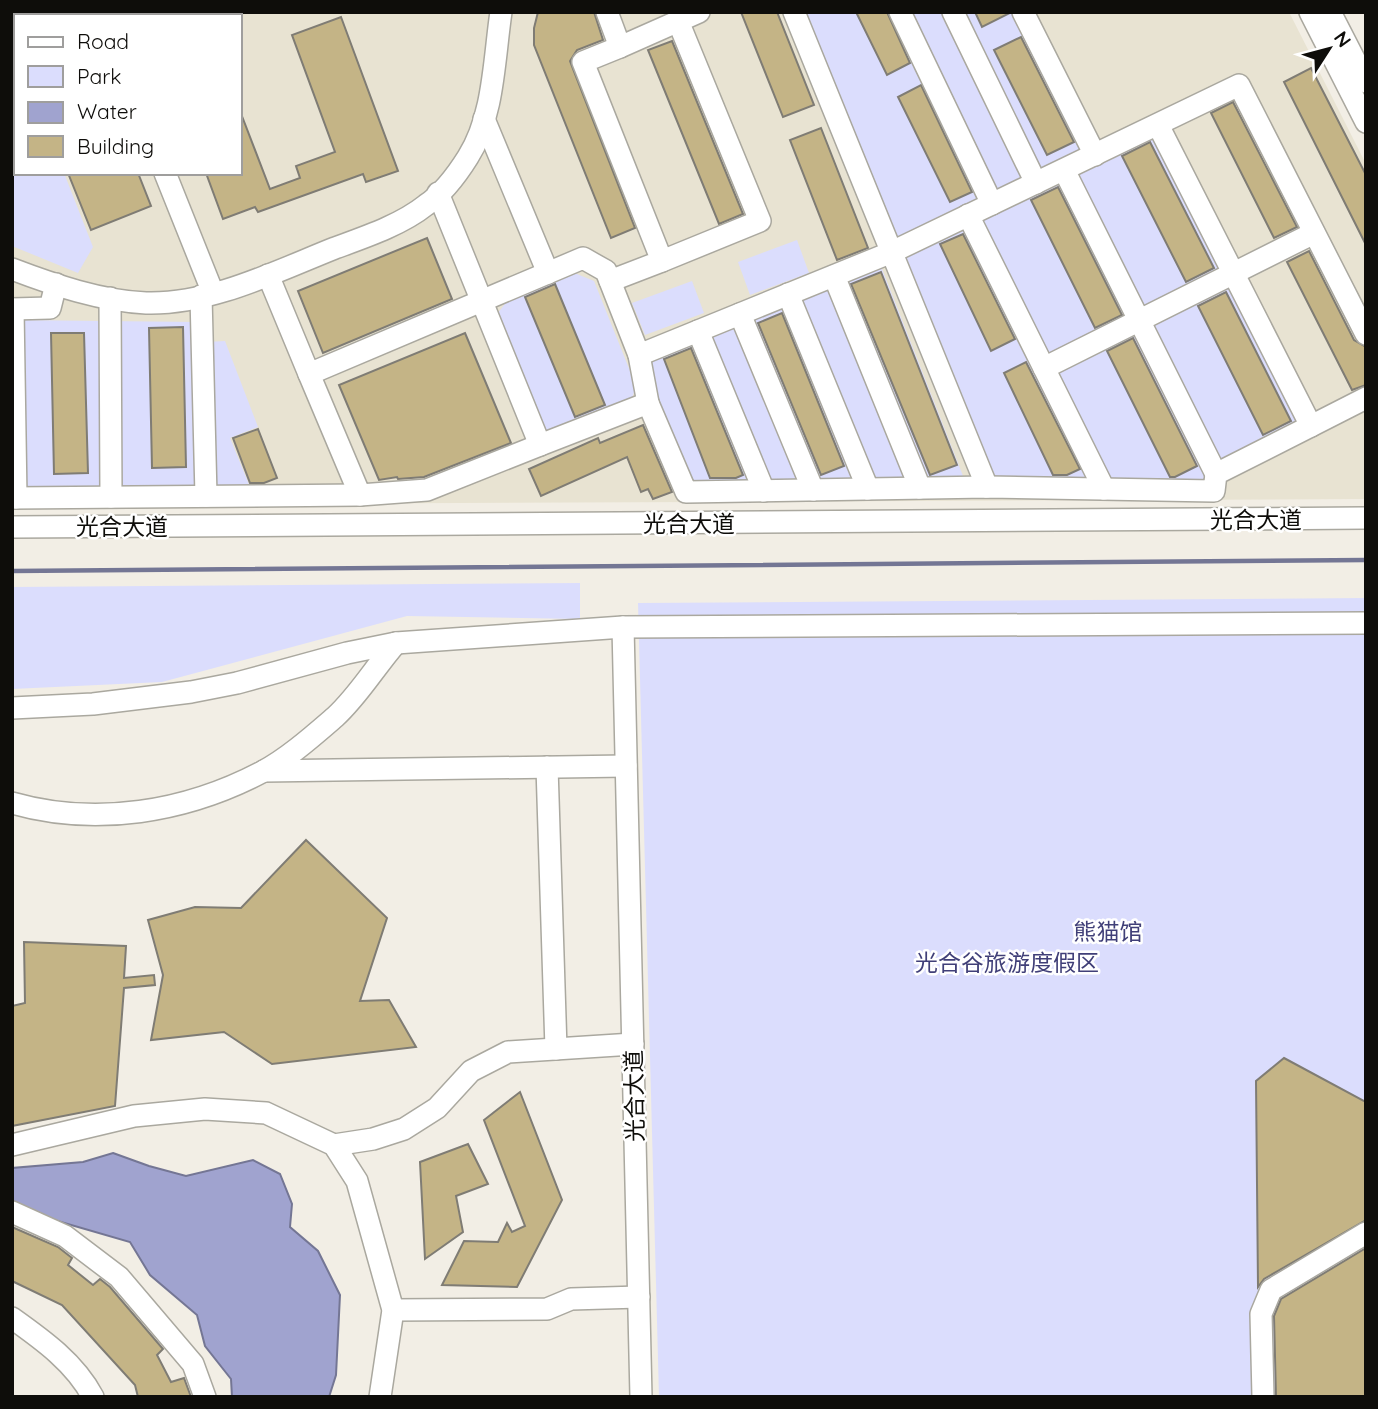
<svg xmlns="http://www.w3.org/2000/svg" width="1378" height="1409" viewBox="0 0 1378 1409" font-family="Quicksand,'Noto Sans SC',sans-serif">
<rect width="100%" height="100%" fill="#f2eee5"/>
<path fill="#e8e3d2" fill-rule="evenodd" d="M12 12H1289L1366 164V499L12 505ZM16 16H240V173H16Z"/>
<g fill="#dbddfd">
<path d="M804 12H1016L1093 167 1154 137 1299 421 1210 482 995 481Z"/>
<path d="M12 89 16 90V173H64L93 247 78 273 12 246Z"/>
<path d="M797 240 809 273 750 295 738 262Z"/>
<path d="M880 264 963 476 688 486 652 400 649 359Z"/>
<path d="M572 272 594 281 636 386 632 398 545 436 495 317 507 301Z"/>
<path d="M692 281 704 313 645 335 632 303Z"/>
<path d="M12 320 196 322 199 485 12 489Z"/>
<path d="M225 341 258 427 230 438 250 487 211 486 207 342Z"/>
<path d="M580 583V619L407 616 162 682 12 689V587Z"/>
<path d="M1366 598V1397H659L638 603Z"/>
</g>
<g fill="#a0a3cf" stroke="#747694" stroke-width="2">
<path d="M12 12H202L198 16H16V64L12 60Z"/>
<path d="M113 1153 149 1166 186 1176 253 1160 280 1174 292 1204 290 1227 318 1251 340 1295 336 1375 329 1397H232L231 1379 205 1346 197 1315 150 1275 130 1242 54 1220 12 1201V1168L83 1162Z"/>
</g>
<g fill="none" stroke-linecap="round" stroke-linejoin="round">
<path stroke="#747694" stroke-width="4.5" d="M12 571 1366 560"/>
</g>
<g fill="#c4b486" stroke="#7f7c74" stroke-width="2">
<path d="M538 12H594L603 40 577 50 570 61 635 228 611 238 534 45V28Z"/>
<path d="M741 12H777L814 105 783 117Z"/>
<path d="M856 12H887L910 63 887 75Z"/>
<path d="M975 12H1010V13L982 27Z"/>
<path d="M341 17 398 171 366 182 363 174 258 212 255 207 223 219 206 173H240V111L270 189 300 178 296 166 335 152 292 35Z"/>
<path d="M1021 37 1074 142 1047 155 994 50Z"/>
<path d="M672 41 743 214 719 224 648 50Z"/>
<path d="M1311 68 1366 175V245L1284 82Z"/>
<path d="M921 85 972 192 950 202 898 97Z"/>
<path d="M1233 102 1297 227 1274 238 1211 113Z"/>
<path d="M821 128 868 248 837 260 790 140Z"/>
<path d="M1150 142 1214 268 1186 282 1122 156Z"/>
<path d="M68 173H138L151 206 91 230Z"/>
<path d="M1058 187 1122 315 1095 328 1031 200Z"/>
<path d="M963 234 1015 339 991 351 940 244Z"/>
<path d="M427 238 452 299 323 353 298 291Z"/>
<path d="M1309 251 1354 340 1366 347V385L1352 390 1287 262Z"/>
<path d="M881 272 957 465 930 475 851 284Z"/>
<path d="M555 284 605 405 575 417 525 297Z"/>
<path d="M1226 292 1291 421 1263 435 1198 306Z"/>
<path d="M782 313 844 466 821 475 758 323Z"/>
<path d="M183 327 186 467 152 468 149 328Z"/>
<path d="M51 333H84L88 473 54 474Z"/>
<path d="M465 333 511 443 424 477 398 479 397 477 379 480 339 385Z"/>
<path d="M1133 338 1197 466 1175 477H1170L1107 351Z"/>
<path d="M691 348 743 475 736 478H710L664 359Z"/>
<path d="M1026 362 1080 469 1067 475H1053L1004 373Z"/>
<path d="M643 425 672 492 653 499 648 489 641 492 627 457 541 496 529 469 598 438 600 443Z"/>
<path d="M258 429 277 478 264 483H250L233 438Z"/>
<path d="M306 840 387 918 360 1001 389 1000 416 1047 272 1064 224 1032 151 1040 163 975 148 920 195 907 241 908Z"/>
<path d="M24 942 126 946 124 978 154 975 155 985 124 988 115 1106 12 1126V1006L25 1003Z"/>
<path d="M1284 1058 1366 1102V1220L1264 1279 1258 1287 1256 1081Z"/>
<path d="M520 1092 562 1200 517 1287 442 1285 464 1241 498 1242 507 1223 512 1232 525 1226 484 1120Z"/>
<path d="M468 1144 488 1184 456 1196 463 1232 425 1259 420 1162Z"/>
<path d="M12 1227 58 1247 72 1258 68 1265 93 1285 100 1279 110 1287 163 1349 157 1355 171 1382 184 1378 191 1397H138L135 1385 62 1305 12 1281Z"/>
<path d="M1366 1248V1397H1276L1274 1316 1281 1299Z"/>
</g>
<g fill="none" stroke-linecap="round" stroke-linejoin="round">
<g stroke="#aaa89f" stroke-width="24">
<g id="minor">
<path d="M607 12 620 47 699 12"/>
<path d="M794 12 987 487"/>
<path d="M900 12 992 204"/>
<path d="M953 12 1036 183"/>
<path d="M1023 12 1095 155"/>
<path d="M1310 12 1366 122"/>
<path d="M1330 12 1366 82"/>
<path d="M484 119 548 273"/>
<path d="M1064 170 1216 474"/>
<path d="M165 173 213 293"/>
<path d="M438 193 540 445 648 403 639 355"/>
<path d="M968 215 1104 489"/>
<path d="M662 261 760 221 678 21"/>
<path d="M12 269C54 285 101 301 146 303 210 305 277 271 335 248 365 237 401 225 426 205 442 194 458 173 468 157 494 116 494 59 501 12"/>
<path d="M268 275 309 374 583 258 606 271 639 355 892 252 1239 85 1366 334"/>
<path d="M834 276 920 488"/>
<path d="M610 281 662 261 583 62 620 47"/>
<path d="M788 294 868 489"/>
<path d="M201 296 206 496"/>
<path d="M110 298 111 497"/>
<path d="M12 309 50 308 56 284"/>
<path d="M13 309 16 498"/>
<path d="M740 314 813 490"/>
<path d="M698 331 764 491"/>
<path d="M1044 368 1314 233"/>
<path d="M309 374 360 495 427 490 540 445"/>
<path d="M648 403 686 492 987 487 1214 491 1216 474 1311 426 1158 125"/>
<path d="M1311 426 1366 398"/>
<path d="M12 498 360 495"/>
<path d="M12 527 1366 518"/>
<path d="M623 627 641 1397"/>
<path d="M12 708 93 704 191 692 237 683 347 653 396 643 623 627 1366 623"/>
<path d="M547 767 556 1049"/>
<path d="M264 771 626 766"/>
<path d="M12 803C96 827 186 812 262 772 287 759 313 736 335 717 359 695 375 667 396 643"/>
<path d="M12 1145 134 1116 205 1109 266 1113 334 1145 357 1181 393 1310 380 1397"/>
<path d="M334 1145 373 1139 404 1129 437 1108 471 1071 508 1052 633 1044"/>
<path d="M12 1212 65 1236 119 1277 193 1364 205 1397"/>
<path d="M393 1310 547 1309 571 1299 639 1297"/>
<path d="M12 1318C43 1340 75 1363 93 1397"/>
<path d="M1263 1397 1261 1314 1271 1290 1366 1233"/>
</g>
</g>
<use href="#minor" stroke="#fff" stroke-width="21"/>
</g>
<g text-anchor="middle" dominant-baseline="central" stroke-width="5" stroke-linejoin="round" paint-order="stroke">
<g font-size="23" fill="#0e0d0a" stroke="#fff">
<text x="1256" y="519">光合大道</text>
<text x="689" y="523">光合大道</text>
<text x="122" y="526">光合大道</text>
<text transform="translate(634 1096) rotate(-91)">光合大道</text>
</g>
<g font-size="23" fill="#403f78" stroke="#fff">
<text x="1108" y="931">熊猫馆</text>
<text x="1007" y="962">光合谷旅游度假区</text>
</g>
</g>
<rect width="1378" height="1409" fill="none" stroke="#0e0d0a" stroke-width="28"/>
<rect x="14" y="14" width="228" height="161" fill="#ffffff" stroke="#9f9e9d" stroke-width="2"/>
<rect x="28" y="37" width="35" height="10" fill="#ffffff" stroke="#9f9e9d" stroke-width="2"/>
<text x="77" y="49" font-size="21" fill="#0e0d0a">Road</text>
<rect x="28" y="66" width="35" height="21" fill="#dbddfd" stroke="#9f9e9d" stroke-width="2"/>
<text x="77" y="84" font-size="21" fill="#0e0d0a">Park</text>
<rect x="28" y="102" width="35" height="21" fill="#a0a3cf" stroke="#9f9e9d" stroke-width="2"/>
<text x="77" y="119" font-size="21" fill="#0e0d0a">Water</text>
<rect x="28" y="136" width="35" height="21" fill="#c4b486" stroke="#9f9e9d" stroke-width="2"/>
<text x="77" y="154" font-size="21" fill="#0e0d0a">Building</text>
<g transform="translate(1329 49) rotate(54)" stroke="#ffffff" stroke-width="5" paint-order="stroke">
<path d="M0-5L12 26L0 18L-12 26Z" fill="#0e0d0a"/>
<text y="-10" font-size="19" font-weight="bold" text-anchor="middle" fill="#0e0d0a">N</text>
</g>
</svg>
